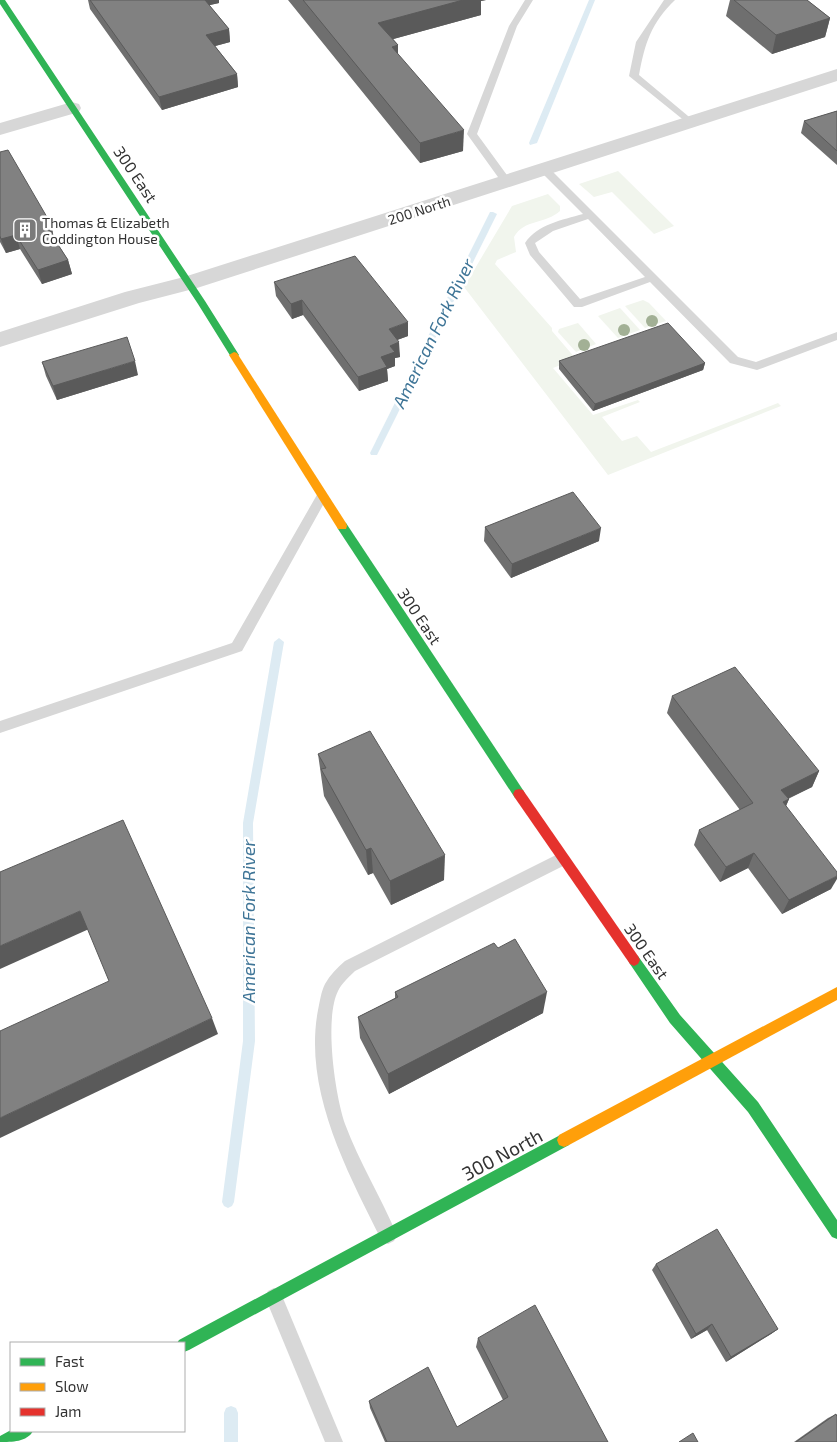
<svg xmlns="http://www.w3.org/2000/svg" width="837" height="1442" viewBox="0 0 837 1442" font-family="'Exo 2',sans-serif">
<rect width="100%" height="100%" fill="#fff"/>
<g fill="#f1f5ed">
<path d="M618 171 674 226 654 234 612 192 594 197 579 184Z"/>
<path d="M548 194 560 206V211C546 224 524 219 514 237L516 252 497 260 495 264 552 328V331L576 359 553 368 593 415 638 400 640 402 602 417 622 441 637 436 651 452 778 403 781 406 608 475 464 287 512 206Z"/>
<path d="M643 300 649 303 666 321 645 328 625 306Z"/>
<path d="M620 308 640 330 618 338 598 316Z"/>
<path d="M578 323 596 344 576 352 558 332 559 329Z"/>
</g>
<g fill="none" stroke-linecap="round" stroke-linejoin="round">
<g fill="#ddebf3" fill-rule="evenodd">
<path d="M589 0H595L537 143 530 145 529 143Z"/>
<path d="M490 212H493L497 214 378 453 377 455H371L370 453Z"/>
<path d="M279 638 284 642 253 823 255 1041 234 1202 232 1206 228 1208 224 1206 222 1202 243 1041V823L274 642Z"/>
<path d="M231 1406 236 1408 238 1413V1442H224V1413L226 1408Z"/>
</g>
<g fill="#d7d7d7" fill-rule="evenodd">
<path d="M525 0H533L517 26 477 134 512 182 507 185 503 184 467 134 509 26Z"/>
<path d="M664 0H675C651 23 645 43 639 75L694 121 696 123 691 126 629 76 636 42Z"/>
<path d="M544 166 548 167 738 357 756 362 837 332V340L757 370 730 363 650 282 582 307H574L530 255 525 243C538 224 562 220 583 214L540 171V167ZM588 219 645 277 580 299 539 252 535 243 553 231Z"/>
<path d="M322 492 328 496 242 651 0 733V721L232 643 318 493Z"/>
<path d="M562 852 567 854 569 859 567 864 355 971C349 977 342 983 338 991 324 1019 335 1095 345 1124 359 1162 381 1197 397 1235L394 1241 388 1244 382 1241C347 1171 303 1090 318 1010 320 1001 321 992 325 984 330 975 337 968 345 961Z"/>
<path d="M274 1288 280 1291 343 1442H325L265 1297 268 1291Z"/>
</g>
<g fill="#d7d7d7" fill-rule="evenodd">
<path d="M837 69V81L197 288 139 303 0 347V332L125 292 184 277Z"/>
<path d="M72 102 79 104 81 108 79 112 0 135V123Z"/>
</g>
<g fill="#30b455" fill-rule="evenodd">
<path d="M0 0H5L205 301 239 355 237 357H231L198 304 0 4Z"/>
<path d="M342 522 346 523 523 790 525 794 523 798 519 799 515 798 338 529 337 526 338 523Z"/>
<path d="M634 954 638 956 680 1015 758 1102 837 1220V1239L832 1237 748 1112 670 1023 630 964 628 960 630 956Z"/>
<path d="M564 1133 569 1135 571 1140 569 1145 189 1350 184 1352V1343H177L179 1340Z"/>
<path d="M11 1430V1431H33C27 1442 12 1442 0 1442V1436Z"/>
</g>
<g fill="#ff9f0a" fill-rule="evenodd">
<path d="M234 352 237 353 346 523 347 526 346 529H338L229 355Z"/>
<path d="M837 987V1000L569 1145 564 1147 559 1145 557 1140 559 1135Z"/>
</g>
<path fill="#e5322d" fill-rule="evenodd" d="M519 789 523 790 638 956 640 960 638 964 634 966 630 964 515 798 513 794 515 790Z"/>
</g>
<g fill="#a2b095">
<circle cx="652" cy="321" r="6"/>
<circle cx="624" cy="330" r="6"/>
<circle cx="584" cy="345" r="6"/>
</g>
<g fill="#6f6f6f">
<path d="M88 0 219 3 209 5 229 29 230 42 215 46 237 74 238 87 162 110 90 9Z"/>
<path d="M288 0H486L481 1V15L393 39 398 45V54L463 151 420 163Z"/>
<path d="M730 0H807L830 18 825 37 772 54 726 16Z"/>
<path d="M837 111V165L801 133 804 121Z"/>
<path d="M0 152 51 224 54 238 68 260 72 274 42 284 20 249 6 253 0 242Z"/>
<path d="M274 282 408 336 397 340 400 357 395 358V366L387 369 388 381 359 391 303 315 292 319 276 296Z"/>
<path d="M559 361 705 363 703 370 593 411 559 369Z"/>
<path d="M42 362 138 375 57 400 46 376Z"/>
<path d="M485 527 599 541 511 578 484 541Z"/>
<path d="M672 696 819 771 812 787 788 799H789L786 806 831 889 782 914 748 868 720 882 694 845 699 830 740 810 667 713Z"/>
<path d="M318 754 444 880 391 905 373 873 368 875 324 796Z"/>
<path d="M498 948 543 1013 389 1094 360 1038 358 1017 395 998V992Z"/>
<path d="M656 1264 778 1329 771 1334 726 1362 707 1330 691 1339 652 1270Z"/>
<path d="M478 1338 608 1442H385L370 1408 369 1401 457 1427 503 1400 476 1347Z"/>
<path d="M836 1414 837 1442H794L828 1418Z"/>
</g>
<g fill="#5a5a5a">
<path d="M201 0H219V3L202 7Z"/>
<path d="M463 0H486L481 1V15L379 43 378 23Z"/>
<path d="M830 18 825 37 772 54 776 35Z"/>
<path d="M229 29 230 42 208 48 206 35Z"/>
<path d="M398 45V66L392 47Z"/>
<path d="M237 74 238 87 162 110 159 97Z"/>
<path d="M464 130 463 151 420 163V143Z"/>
<path d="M51 224 54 239 46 226Z"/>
<path d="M16 235 20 249 6 253 1 239Z"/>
<path d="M68 260 72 274 42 284 38 270Z"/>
<path d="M302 300 303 315 292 319 291 304Z"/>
<path d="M408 322V336L389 343V329Z"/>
<path d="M399 342 400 357 395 358V366L387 369 388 381 359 391 358 377 381 357 390 346Z"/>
<path d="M135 361 138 375 57 400 53 386Z"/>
<path d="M705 363 703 370 593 411 595 404Z"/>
<path d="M601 528 599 541 511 578 512 564Z"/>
<path d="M819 771 812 787 774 805 781 790Z"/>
<path d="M789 799 782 815 783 802Z"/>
<path d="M371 848 373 873 368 875 366 850Z"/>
<path d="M754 853 748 868 720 882 726 867Z"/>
<path d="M445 855 444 880 391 905 390 881Z"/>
<path d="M837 876V879L831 889 782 914 789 900Z"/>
<path d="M80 911 89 929 0 969V946Z"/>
<path d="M547 992 543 1013 389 1094 388 1074Z"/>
<path d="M212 1018 218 1034 0 1138V1118Z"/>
<path d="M712 1324 707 1330 691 1339 696 1334Z"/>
<path d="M778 1329 771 1334 726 1362 731 1357Z"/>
</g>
<g fill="#818181" stroke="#5a5a5a">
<path d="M90 0H205L229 29 206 35 237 74 159 97Z"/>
<path d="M303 0H463L378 23 398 45 392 47 464 130 420 143Z"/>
<path d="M734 0H807L830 18 776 35Z"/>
<path d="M837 111V151L804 121Z"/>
<path d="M8 150 51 224 46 226 68 260 38 270 16 235 1 239 0 236V152Z"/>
<path d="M355 256 408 322 389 329 399 342 390 346 395 352 381 357 387 367 358 377 302 300 291 304 274 282Z"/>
<path d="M668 323 705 363 595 404 559 361Z"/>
<path d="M127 337 135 361 53 386 42 362Z"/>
<path d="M573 492 601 528 512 564 485 527Z"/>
<path d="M735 667 819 771 781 790 789 799 783 802 837 872V876L789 900 754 853 726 867 699 830 753 803 672 696Z"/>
<path d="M370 731 445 855 390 881 371 848 366 850 321 769 326 768 318 754Z"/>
<path d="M123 820 212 1018 0 1118V1031L109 981 80 911 0 946V872Z"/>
<path d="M515 939 547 992 388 1074 358 1017 398 997 395 992 494 943 498 948Z"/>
<path d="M717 1229 778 1329 731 1357 712 1324 696 1334 656 1264Z"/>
<path d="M535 1305 608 1442H387L369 1401 428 1367 457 1427 508 1397 478 1338Z"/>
<path d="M836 1414 837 1417V1442H796Z"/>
<path d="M693 1433 698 1442H679Z"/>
</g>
<defs>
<g id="building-square" transform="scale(1.25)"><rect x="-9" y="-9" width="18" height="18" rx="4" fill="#7a7a7a" stroke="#fff"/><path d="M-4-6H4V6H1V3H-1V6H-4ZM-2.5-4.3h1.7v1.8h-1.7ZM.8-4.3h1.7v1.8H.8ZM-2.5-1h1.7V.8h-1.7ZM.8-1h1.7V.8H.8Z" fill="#fff"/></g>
</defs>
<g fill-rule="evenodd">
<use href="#building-square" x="25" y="230"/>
</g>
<g text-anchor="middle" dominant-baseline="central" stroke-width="5" stroke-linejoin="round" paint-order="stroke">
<g font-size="14" fill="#333" stroke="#fff">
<text transform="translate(419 210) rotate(-18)">200 North</text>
</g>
<g font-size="14" fill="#333" stroke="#fff" text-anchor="start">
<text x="42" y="222">Thomas &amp; Elizabeth<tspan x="42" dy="16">Coddington House</tspan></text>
</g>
<g font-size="16" fill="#333" stroke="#fff">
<text transform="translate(136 174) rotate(56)">300 East</text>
<text transform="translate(420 616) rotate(56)">300 East</text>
<text transform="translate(647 951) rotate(55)">300 East</text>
</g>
<g font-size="18" font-style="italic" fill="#3f7597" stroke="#fff">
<text transform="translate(433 333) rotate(-64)">American Fork River</text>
<text transform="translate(248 921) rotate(-90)">American Fork River</text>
</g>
<g font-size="19" fill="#333" stroke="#fff">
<text transform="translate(502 1154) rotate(-28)">300 North</text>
</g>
</g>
<rect x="10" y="1342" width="175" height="90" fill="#ffffff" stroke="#adadad"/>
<rect x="20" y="1358" width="25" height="8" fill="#30b455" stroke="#adadad"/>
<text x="55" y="1367" font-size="15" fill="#333333">Fast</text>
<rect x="20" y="1383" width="25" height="8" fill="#ff9f0a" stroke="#adadad"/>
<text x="55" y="1392" font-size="15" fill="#333333">Slow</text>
<rect x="20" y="1408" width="25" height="8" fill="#e5322d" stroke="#adadad"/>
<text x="55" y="1417" font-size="15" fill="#333333">Jam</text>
</svg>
